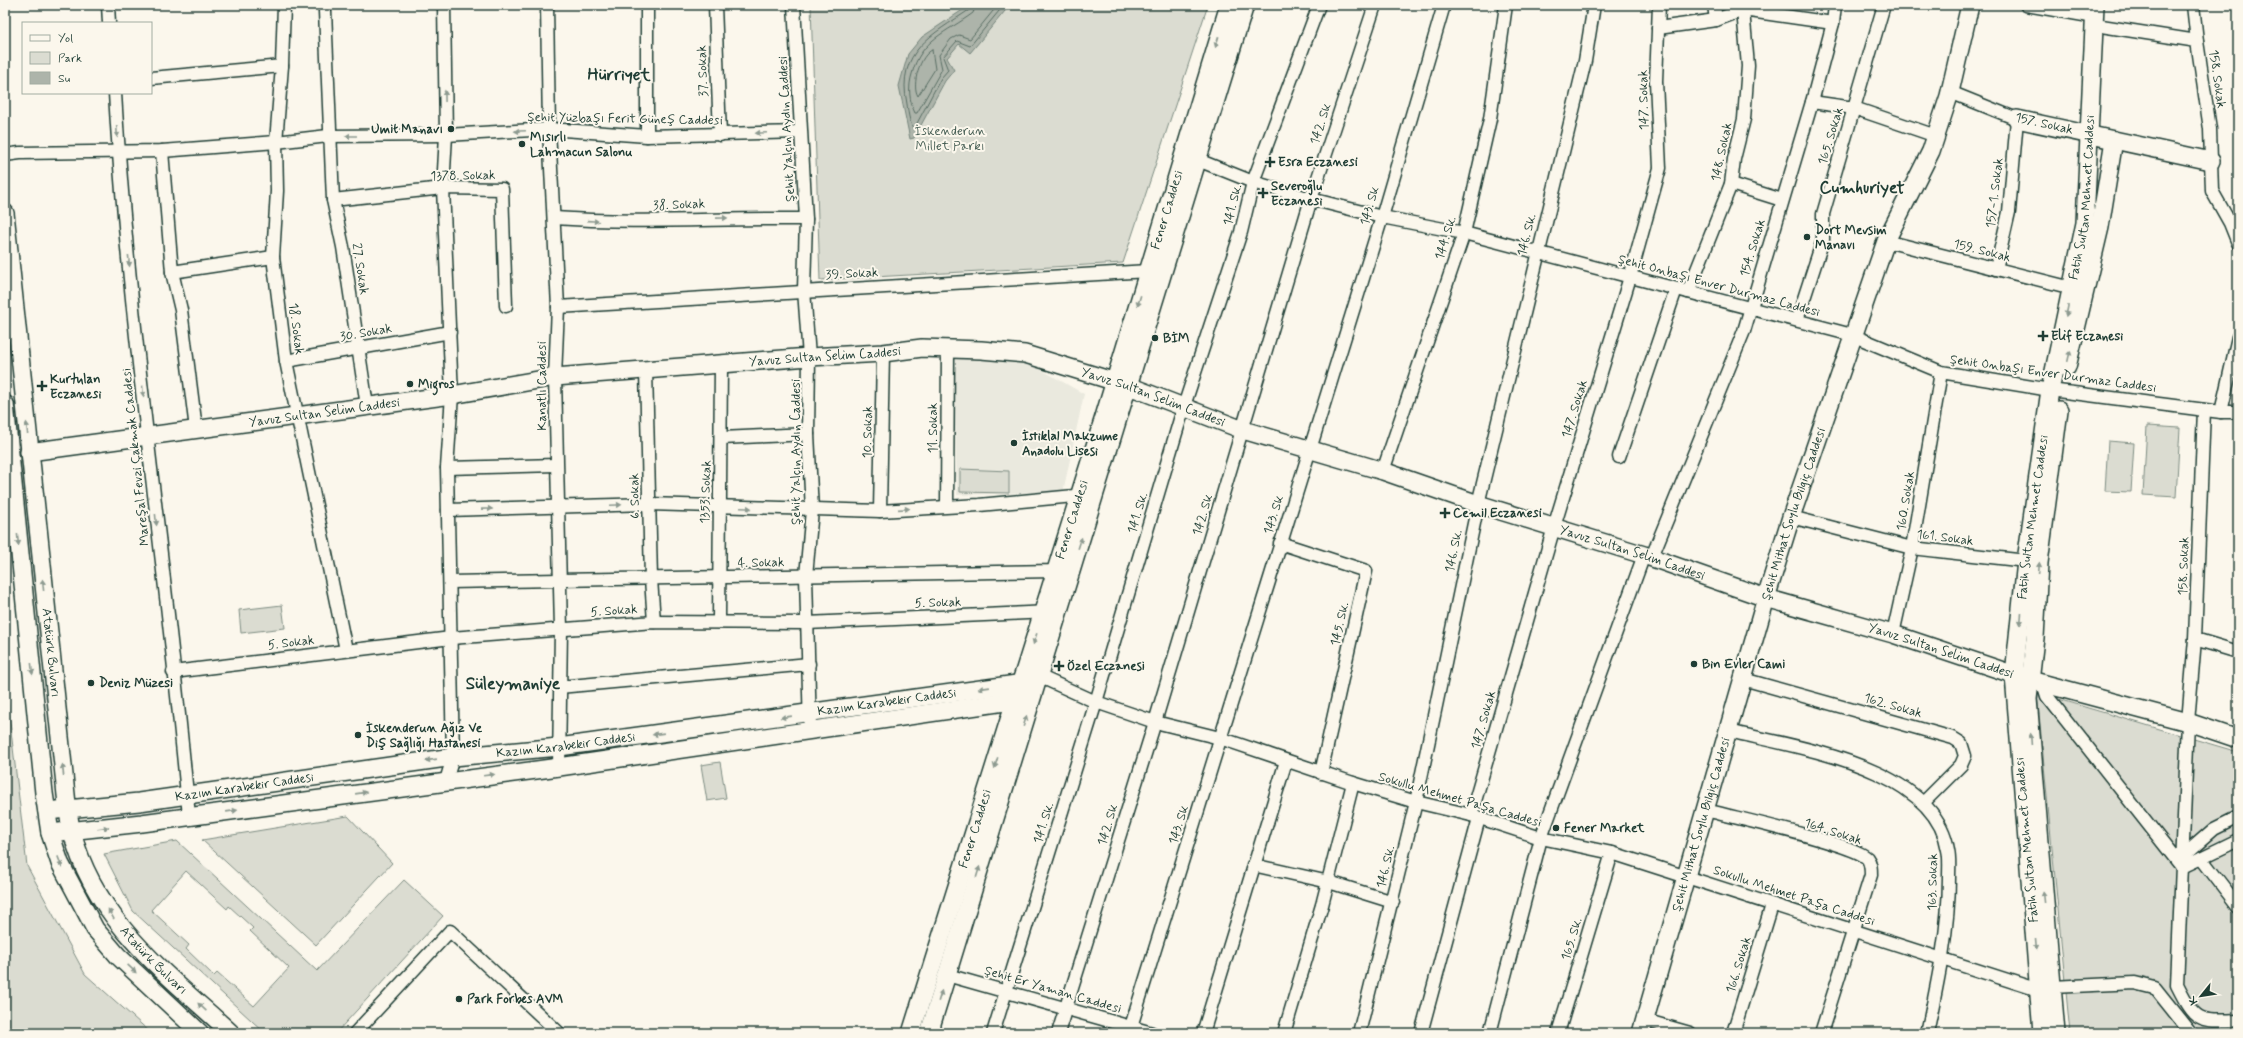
<svg xmlns="http://www.w3.org/2000/svg" width="2243" height="1038" viewBox="0 0 2243 1038" font-family="Mynerve,sans-serif">
<rect width="100%" height="100%" fill="#fbf7ec"/>
<filter id="ink" filterUnits="userSpaceOnUse"><feTurbulence type="fractalNoise" baseFrequency=".025" numOctaves="2"/><feDisplacementMap in="SourceGraphic" scale="8" xChannelSelector="R" yChannelSelector="G"/><feConvolveMatrix kernelMatrix="1 2 1 2 8 2 1 2 1" color-interpolation-filters="sRGB"/></filter>
<g filter="url(#ink)">
<path fill="#eae9de" d="M953 354 1026 361 1084 394 1063 492 957 495Z"/>
<g fill="#dbdcd1" stroke="#7d8c82" fill-rule="evenodd">
<path d="M811 5H1208L1123 263 820 280Z"/>
<path d="M2147 426 2180 428 2176 497 2143 495Z"/>
<path d="M2108 441 2134 443 2131 492 2105 491Z"/>
<path d="M960 469 1009 471V493L960 492Z"/>
<path d="M282 605 285 628 241 633 239 610Z"/>
<path d="M5 680 27 866 85 974 151 1033H15L5 1029Z"/>
<path d="M2037 693 2238 752V1033H2070Z"/>
<path d="M720 762 726 798 707 801 701 765Z"/>
<path d="M348 816 392 863 316 945 202 840Z"/>
<path d="M177 841 317 971 404 880 443 916 336 1033H265L133 911 104 854ZM186 871 227 909 229 906 253 928 250 931 289 968 254 1006 217 973 214 976 186 949 189 945 151 910Z"/>
</g>
<path fill="#adb4aa" stroke="#74847b" d="M970 5H1010L970 53 959 44 947 58 954 70 945 81 914 138 910 139 899 86 908 54 922 37Z"/>
<g fill="none" stroke-linecap="round" stroke-linejoin="round">
<g stroke="#586d63" stroke-width="1">
<path d="M971 5 969 10C932 35 896 51 907 104 908 111 909 121 913 128L915 127 941 78 948 70 943 57 957 41 970 46 1004 5"/>
<path d="M976 5 973 13C946 33 921 39 912 74 908 87 909 101 915 113H917L942 69 939 55 951 39 959 35 970 39 998 5"/>
<path d="M932 50 935 69 918 96C911 85 920 55 932 50Z"/>
</g>
<g stroke="#1f3d34" stroke-width="15">
<g id="street">
<path d="M108 5 109 23"/>
<path d="M284 5 282 66 276 142 277 191 273 257 286 361 346 650"/>
<path d="M444 5 446 135 443 188 452 395 447 468 453 757 446 781"/>
<path d="M547 5 549 129 558 307 555 377 561 629 559 767"/>
<path d="M647 5V136"/>
<path d="M715 5 720 135"/>
<path d="M794 5 806 219 804 290 809 357 808 434 812 510 806 576 810 731"/>
<path d="M1714 5 1716 20"/>
<path d="M2026 5 2095 17"/>
<path d="M2193 5 2197 41"/>
<path d="M325 11 333 200 343 247 367 406"/>
<path d="M2095 25 2197 41 2210 129 2212 191 2230 223 2238 243"/>
<path d="M1658 28 1716 20 1743 10 1833 23"/>
<path d="M151 78 282 66"/>
<path d="M1950 92 2017 119 2009 212 1996 269"/>
<path d="M115 93C129 335 168 575 189 817"/>
<path d="M1812 102 1854 108 1936 136"/>
<path d="M162 151 172 272 181 310 196 429"/>
<path d="M5 155 20 153 162 151 276 142 328 136 446 135 549 129 647 136 800 132"/>
<path d="M1198 160 1253 182 1311 199 1382 217 1464 233 1852 335 1941 372 2050 390 2221 412H2238"/>
<path d="M1731 184 1782 200"/>
<path d="M333 200 443 188 502 189 506 306"/>
<path d="M554 218C637 224 722 218 806 219"/>
<path d="M1886 241 2072 288"/>
<path d="M172 272 273 257"/>
<path d="M1688 292 1731 184 1734 159 1744 119 1748 66 1743 10"/>
<path d="M558 307 1148 271"/>
<path d="M1797 320 1823 240V214L1884 5"/>
<path d="M286 361 450 332"/>
<path d="M646 370 651 579 654 622"/>
<path d="M2204 410 2195 639 2188 722 2177 985C2195 1021 2198 1022 2238 1020"/>
<path d="M2221 412 2238 337"/>
<path d="M722 438 808 434"/>
<path d="M1619 457 1676 289"/>
<path d="M447 468 556 465"/>
<path d="M1383 471 1464 233 1490 119 1506 5"/>
<path d="M947 506 948 349"/>
<path d="M448 510 649 504 880 511 979 505 1085 495"/>
<path d="M880 511 883 353"/>
<path d="M1791 517 1912 548 2026 561"/>
<path d="M1280 543 1366 571 1321 773"/>
<path d="M1651 559 1744 331 1812 102 1833 23 1835 5"/>
<path d="M450 582 1055 571 1062 570"/>
<path d="M719 620 721 364"/>
<path d="M1893 634 1912 548 1941 372"/>
<path d="M2195 639 2238 652"/>
<path d="M173 672 451 638 654 622 807 623 1049 612"/>
<path d="M1032 673 1096 702 1155 722 1220 738 1353 783 1416 802 1471 815 1541 838 1612 853 2045 992"/>
<path d="M1743 679 1953 738 1961 743 1965 756 1961 765 1924 802"/>
<path d="M2043 683 2047 696 2182 867 2201 858 2238 906"/>
<path d="M559 687 809 664"/>
<path d="M1729 731C1797 748 1935 766 1948 850 1950 858 1949 868 1949 877 1949 930 1938 981 1927 1033"/>
<path d="M1706 810C1735 818 1851 843 1867 858 1871 863 1871 869 1871 875L1821 1033"/>
<path d="M1471 815 1554 527 1630 277 1660 168 1656 81 1659 5"/>
<path d="M2182 857 2214 829 2238 817"/>
<path d="M2201 858 2238 840"/>
<path d="M1253 865 1329 882 1393 902"/>
<path d="M947 975 1152 1033"/>
<path d="M2052 987 2135 983 2155 988 2191 1033"/>
<path d="M1644 1020 1690 1033"/>
<path d="M355 1033 450 931 559 1033"/>
<path d="M993 1033 1096 702 1184 406 1241 232 1253 182 1319 5"/>
<path d="M1058 1033 1155 722 1311 199 1375 5"/>
<path d="M1129 1033 1382 217 1444 5"/>
<path d="M1203 1033 1286 761"/>
<path d="M1284 1033 1322 905 1353 783"/>
<path d="M1359 1033 1416 802 1478 504 1585 61 1594 5"/>
<path d="M1421 1033 1479 818"/>
<path d="M1490 1033 1541 838 1644 555"/>
<path d="M1558 1033 1612 853"/>
<path d="M1733 1033 1772 905"/>
</g>
</g>
<g stroke="#1f3d34" stroke-width="20">
<g id="secondary">
<path d="M2017 119 2211 161"/>
<path id="s1" d="M5 213 64 775C66 794 67 813 72 832 95 921 167 974 231 1033"/>
<path d="M2067 367 2100 227 2114 140"/>
<path d="M5 404 44 793 50 833 60 863 95 929 118 956 200 1033"/>
<path id="s2" d="M29 452 452 395 555 377 809 357 883 353 922 348 981 350 1025 354 1129 386 1243 430 1383 471 1478 504 1644 555 1766 598 1893 634 2030 680 2188 722 2238 739"/>
<path id="s3" d="M47 811 139 802 453 757 559 747 1031 682"/>
<path d="M50 833 142 823 559 767 1025 699"/>
<path id="s4" d="M911 1033 1104 417 1229 5"/>
<path d="M929 1033 1245 5"/>
<path id="s5" d="M1641 1033 1766 598 1791 517 1886 241 1931 151 1949 96 1970 5"/>
<path id="s6" d="M2042 1033 2014 675 2026 561 2050 390 2085 223 2095 5"/>
<path d="M2056 1033 2028 699 2035 638 2039 563 2059 410"/>
</g>
</g>
<use href="#street" stroke="#fbf7ec" stroke-width="12"/>
<use href="#secondary" stroke="#fbf7ec" stroke-width="17"/>
</g>
<defs><path id="oneway-solid" d="M-6-.8H1V-3.2L6.5 0L1 3.2V.8H-6Z"/></defs>
<g fill="#8d9a90">
<use href="#oneway-solid" transform="translate(1217 42) rotate(107)"/>
<use href="#oneway-solid" transform="translate(445 96) rotate(-91)"/>
<use href="#oneway-solid" transform="translate(520 131) rotate(177)"/>
<use href="#oneway-solid" transform="translate(117 132) rotate(87)"/>
<use href="#oneway-solid" transform="translate(761 133) rotate(178)"/>
<use href="#oneway-solid" transform="translate(351 136) rotate(180)"/>
<use href="#oneway-solid" transform="translate(722 218) rotate(-1)"/>
<use href="#oneway-solid" transform="translate(593 221) rotate(4)"/>
<use href="#oneway-solid" transform="translate(129 261) rotate(84)"/>
<use href="#oneway-solid" transform="translate(1139 301) rotate(107)"/>
<use href="#oneway-solid" transform="translate(2067 311) rotate(102)"/>
<use href="#oneway-solid" transform="translate(2069 356) rotate(-77)"/>
<use href="#oneway-solid" transform="translate(143 391) rotate(84)"/>
<use href="#oneway-solid" transform="translate(27 428) rotate(-96)"/>
<use href="#oneway-solid" transform="translate(616 505) rotate(-2)"/>
<use href="#oneway-solid" transform="translate(746 508) rotate(2)"/>
<use href="#oneway-solid" transform="translate(487 509) rotate(-1)"/>
<use href="#oneway-solid" transform="translate(904 509) rotate(-4)"/>
<use href="#oneway-solid" transform="translate(156 520) rotate(84)"/>
<use href="#oneway-solid" transform="translate(18 540) rotate(84)"/>
<use href="#oneway-solid" transform="translate(1080 543) rotate(-72)"/>
<use href="#oneway-solid" transform="translate(2039 568) rotate(-86)"/>
<use href="#oneway-solid" transform="translate(43 585) rotate(-96)"/>
<use href="#oneway-solid" transform="translate(2021 619) rotate(95)"/>
<use href="#oneway-solid" transform="translate(1035 639) rotate(108)"/>
<use href="#oneway-solid" transform="translate(32 669) rotate(84)"/>
<use href="#oneway-solid" transform="translate(984 688) rotate(172)"/>
<use href="#oneway-solid" transform="translate(786 717) rotate(172)"/>
<use href="#oneway-solid" transform="translate(1025 721) rotate(-73)"/>
<use href="#oneway-solid" transform="translate(658 734) rotate(172)"/>
<use href="#oneway-solid" transform="translate(2031 739) rotate(-94)"/>
<use href="#oneway-solid" transform="translate(431 760) rotate(172)"/>
<use href="#oneway-solid" transform="translate(996 763) rotate(107)"/>
<use href="#oneway-solid" transform="translate(63 770) rotate(-96)"/>
<use href="#oneway-solid" transform="translate(489 775) rotate(-7)"/>
<use href="#oneway-solid" transform="translate(361 793) rotate(-8)"/>
<use href="#oneway-solid" transform="translate(232 811) rotate(-8)"/>
<use href="#oneway-solid" transform="translate(103 828) rotate(-7)"/>
<use href="#oneway-solid" transform="translate(60 862) rotate(69)"/>
<use href="#oneway-solid" transform="translate(978 872) rotate(-73)"/>
<use href="#oneway-solid" transform="translate(2044 897) rotate(-96)"/>
<use href="#oneway-solid" transform="translate(111 914) rotate(-120)"/>
<use href="#oneway-solid" transform="translate(2036 944) rotate(85)"/>
<use href="#oneway-solid" transform="translate(132 969) rotate(43)"/>
<use href="#oneway-solid" transform="translate(940 996) rotate(-73)"/>
<use href="#oneway-solid" transform="translate(202 1007) rotate(-137)"/>
</g>
</g>
<g fill="#1f3d34" stroke="#fbf7ec" stroke-width="1.5">
<circle cx="451" cy="129" r="4"/>
<circle cx="522" cy="144" r="4"/>
<path d="M1268 156h4v4h4v4h-4v4h-4v-4h-4v-4h4z"/>
<path d="M1261 187h4v4h4v4h-4v4h-4v-4h-4v-4h4z"/>
<circle cx="1807" cy="237" r="4"/>
<path d="M2041 330h4v4h4v4h-4v4h-4v-4h-4v-4h4z"/>
<circle cx="1155" cy="338" r="4"/>
<circle cx="410" cy="384" r="4"/>
<path d="M40 380h4v4h4v4h-4v4h-4v-4h-4v-4h4z"/>
<circle cx="1014" cy="443" r="4"/>
<path d="M1443 507h4v4h4v4h-4v4h-4v-4h-4v-4h4z"/>
<circle cx="1694" cy="664" r="4"/>
<path d="M1057 660h4v4h4v4h-4v4h-4v-4h-4v-4h4z"/>
<circle cx="91" cy="683" r="4"/>
<circle cx="358" cy="735" r="4"/>
<circle cx="1556" cy="828" r="4"/>
<circle cx="459" cy="999" r="4"/>
</g>
<g text-anchor="middle" dominant-baseline="central" stroke-width="4" stroke-linejoin="round" paint-order="stroke">
<g font-size="13" fill="#1f3d34" stroke="#fbf7ec">
<text transform="translate(703 71) rotate(-92)">37. Sokak</text>
<text transform="translate(2217 79) rotate(82)">158. Sokak</text>
<text transform="translate(1644 100) rotate(-91)">147. Sokak</text>
<text transform="translate(625 119) rotate(1)">Şehit Yüzbaşı Ferit Güneş Caddesi</text>
<text transform="translate(1321 124) rotate(-72)">142. Sk</text>
<text transform="translate(2044 124) rotate(13)">157. Sokak</text>
<text transform="translate(787 129) rotate(-93)">Şehit Yalçın Aydın Caddesi</text>
<text transform="translate(1831 136) rotate(-73)">165. Sokak</text>
<text transform="translate(1722 152) rotate(-78)">148. Sokak</text>
<text transform="translate(463 176) rotate(-1)">1378. Sokak</text>
<text transform="translate(1995 193) rotate(-83)">157-1. Sokak</text>
<text stroke="none"><textPath href="#s6" startOffset="842">Fatih Sultan Mehmet Caddesi</textPath></text>
<text transform="translate(679 205) rotate(-2)">38. Sokak</text>
<text transform="translate(1233 205) rotate(-76)">141. Sk.</text>
<text transform="translate(1370 206) rotate(-74)">143. Sk</text>
<text stroke="none"><textPath href="#s4" startOffset="862">Fener Caddesi</textPath></text>
<text transform="translate(1527 235) rotate(-76)">146. Sk.</text>
<text transform="translate(1446 238) rotate(-73)">144. Sk.</text>
<text transform="translate(1753 248) rotate(-73)">154. Sokak</text>
<text transform="translate(1982 251) rotate(14)">159. Sokak</text>
<text transform="translate(360 269) rotate(81)">27. Sokak</text>
<text transform="translate(852 274) rotate(-3)">39. Sokak</text>
<text transform="translate(1719 286) rotate(15)">Şehit Onbaşı Enver Durmaz Caddesi</text>
<text transform="translate(296 329) rotate(83)">18. Sokak</text>
<text transform="translate(366 333) rotate(-10)">30. Sokak</text>
<text stroke="none"><textPath href="#s2" startOffset="802">Yavuz Sultan Selim Caddesi</textPath></text>
<text transform="translate(2053 374) rotate(8)">Şehit Onbaşı Enver Durmaz Caddesi</text>
<text transform="translate(542 386) rotate(-90)">Kanatlı Caddesi</text>
<text stroke="none"><textPath href="#s2" startOffset="1138">Yavuz Sultan Selim Caddesi</textPath></text>
<text transform="translate(1575 409) rotate(-73)">147. Sokak</text>
<text stroke="none"><textPath href="#s2" startOffset="298">Yavuz Sultan Selim Caddesi</textPath></text>
<text transform="translate(933 428) rotate(-90)">11. Sokak</text>
<text transform="translate(868 432) rotate(-89)">10. Sokak</text>
<text transform="translate(796 452) rotate(-90)">Şehit Yalçın Aydın Caddesi</text>
<text transform="translate(136 457) rotate(-96)">Mareşal Fevzi Çakmak Caddesi</text>
<text transform="translate(706 492) rotate(-88)">1353. Sokak</text>
<text transform="translate(635 496) rotate(-91)">6. Sokak</text>
<text transform="translate(1906 501) rotate(-81)">160. Sokak</text>
<text transform="translate(1138 513) rotate(-73)">141. Sk.</text>
<text stroke="none"><textPath href="#s5" startOffset="541">Şehit Mithat Soylu Bilgiç Caddesi</textPath></text>
<text transform="translate(1203 515) rotate(-73)">142. Sk</text>
<text transform="translate(1274 515) rotate(-73)">143. Sk</text>
<text stroke="none"><textPath href="#s6" startOffset="518">Fatih Sultan Mehmet Caddesi</textPath></text>
<text stroke="none"><textPath href="#s4" startOffset="538">Fener Caddesi</textPath></text>
<text transform="translate(1945 538) rotate(7)">161. Sokak</text>
<text transform="translate(1454 551) rotate(-78)">146. Sk.</text>
<text stroke="none"><textPath href="#s2" startOffset="1642">Yavuz Sultan Selim Caddesi</textPath></text>
<text transform="translate(761 563) rotate(-1)">4. Sokak</text>
<text transform="translate(2184 566) rotate(-88)">158. Sokak</text>
<text transform="translate(938 603) rotate(-2)">5. Sokak</text>
<text transform="translate(614 611) rotate(-4)">5. Sokak</text>
<text transform="translate(1340 624) rotate(-77)">145. Sk.</text>
<text transform="translate(291 643) rotate(-7)">5. Sokak</text>
<text stroke="none"><textPath href="#s2" startOffset="1966">Yavuz Sultan Selim Caddesi</textPath></text>
<text stroke="none"><textPath href="#s1" startOffset="442">Atatürk Bulvarı</textPath></text>
<text stroke="none"><textPath href="#s3" startOffset="847">Kazım Karabekir Caddesi</textPath></text>
<text transform="translate(1893 706) rotate(16)">162. Sokak</text>
<text transform="translate(1484 720) rotate(-74)">147. Sokak</text>
<text stroke="none"><textPath href="#s3" startOffset="523">Kazım Karabekir Caddesi</textPath></text>
<text stroke="none"><textPath href="#s3" startOffset="199">Kazım Karabekir Caddesi</textPath></text>
<text transform="translate(1460 800) rotate(16)">Sokullu Mehmet Paşa Caddesi</text>
<text transform="translate(1044 823) rotate(-73)">141. Sk.</text>
<text transform="translate(1108 825) rotate(-73)">142. Sk</text>
<text transform="translate(1179 825) rotate(-73)">143. Sk</text>
<text stroke="none"><textPath href="#s5" startOffset="217">Şehit Mithat Soylu Bilgiç Caddesi</textPath></text>
<text stroke="none"><textPath href="#s4" startOffset="214">Fener Caddesi</textPath></text>
<text transform="translate(1833 832) rotate(18)">164. Sokak</text>
<text transform="translate(2027 840) rotate(-95)">Fatih Sultan Mehmet Caddesi</text>
<text transform="translate(1386 867) rotate(-77)">146. Sk.</text>
<text transform="translate(1933 882) rotate(-89)">163. Sokak</text>
<text transform="translate(1794 896) rotate(18)">Sokullu Mehmet Paşa Caddesi</text>
<text transform="translate(1572 939) rotate(-73)">165. Sk.</text>
<text stroke="none"><textPath href="#s1" startOffset="777">Atatürk Bulvarı</textPath></text>
<text transform="translate(1739 965) rotate(-73)">166. Sokak</text>
<text transform="translate(1053 990) rotate(16)">Şehit Er Yaman Caddesi</text>
</g>
<g font-size="13" font-weight="bold" fill="#1f3d34" stroke="#fbf7ec" text-anchor="start">
<text x="443" y="129" text-anchor="end">Umit Manavı</text>
<text x="530" y="137">Mısırlı<tspan x="530" dy="15">Lahmacun Salonu</tspan></text>
<text x="1278" y="162">Esra Eczanesi</text>
<text x="1271" y="186">Severoğlu<tspan x="1271" dy="15">Eczanesi</tspan></text>
<text x="1815" y="230">Dort Mevsim<tspan x="1815" dy="15">Manavı</tspan></text>
<text x="2051" y="336">Elif Eczanesi</text>
<text x="1163" y="338">BİM</text>
<text x="50" y="379">Kurtulan<tspan x="50" dy="15">Eczanesi</tspan></text>
<text x="418" y="384">Migros</text>
<text x="1022" y="436">İstiklal Makzume<tspan x="1022" dy="15">Anadolu Lisesi</tspan></text>
<text x="1453" y="513">Cemil Eczanesi</text>
<text x="1702" y="664">Bin Evler Cami</text>
<text x="1067" y="666">Özel Eczanesi</text>
<text x="99" y="683">Deniz Müzesi</text>
<text x="366" y="728">İskenderun Ağız Ve<tspan x="366" dy="15">Diş Sağlığı Hastanesi</tspan></text>
<text x="1564" y="828">Fener Market</text>
<text x="467" y="999">Park Forbes AVM</text>
</g>
<g font-size="13" fill="#455d53" stroke="#fbf7ec">
<text x="950" y="131">İskenderun<tspan x="950" dy="15">Millet Parkı</tspan></text>
</g>
<g font-size="17" font-weight="bold" fill="#1f3d34" stroke="#fbf7ec">
<text x="619" y="75">Hürriyet</text>
<text x="1862" y="188">Cumhuriyet</text>
<text x="513" y="684">Süleymaniye</text>
</g>
</g>
<rect width="2243" height="1038" fill="none" stroke="#fbf7ec" stroke-width="20"/>
<rect x="10" y="10" width="2223" height="1018" fill="none" stroke="#1f3d34" stroke-width="1.5" filter="url(#ink)"/>
<rect x="22" y="22" width="130" height="72" fill="#fbf7ec" stroke="#a3ada2"/>
<rect x="30" y="35" width="20" height="6" fill="#fbf7ec" stroke="#a3ada2"/>
<text x="58" y="42" font-size="12" fill="#1f3d34">Yol</text>
<rect x="30" y="52" width="20" height="12" fill="#dbdcd1" stroke="#a3ada2"/>
<text x="58" y="62" font-size="12" fill="#1f3d34">Park</text>
<rect x="30" y="72" width="20" height="12" fill="#adb4aa" stroke="#a3ada2"/>
<text x="58" y="82" font-size="12" fill="#1f3d34">Su</text>
<g transform="translate(2201 996) rotate(240)" stroke="#fbf7ec" stroke-width="3" paint-order="stroke">
<path d="M0-3L7 15L0 10L-7 15Z" fill="#1f3d34"/>
<text y="-6" font-size="11" font-weight="bold" text-anchor="middle" fill="#1f3d34">K</text>
</g>
</svg>
